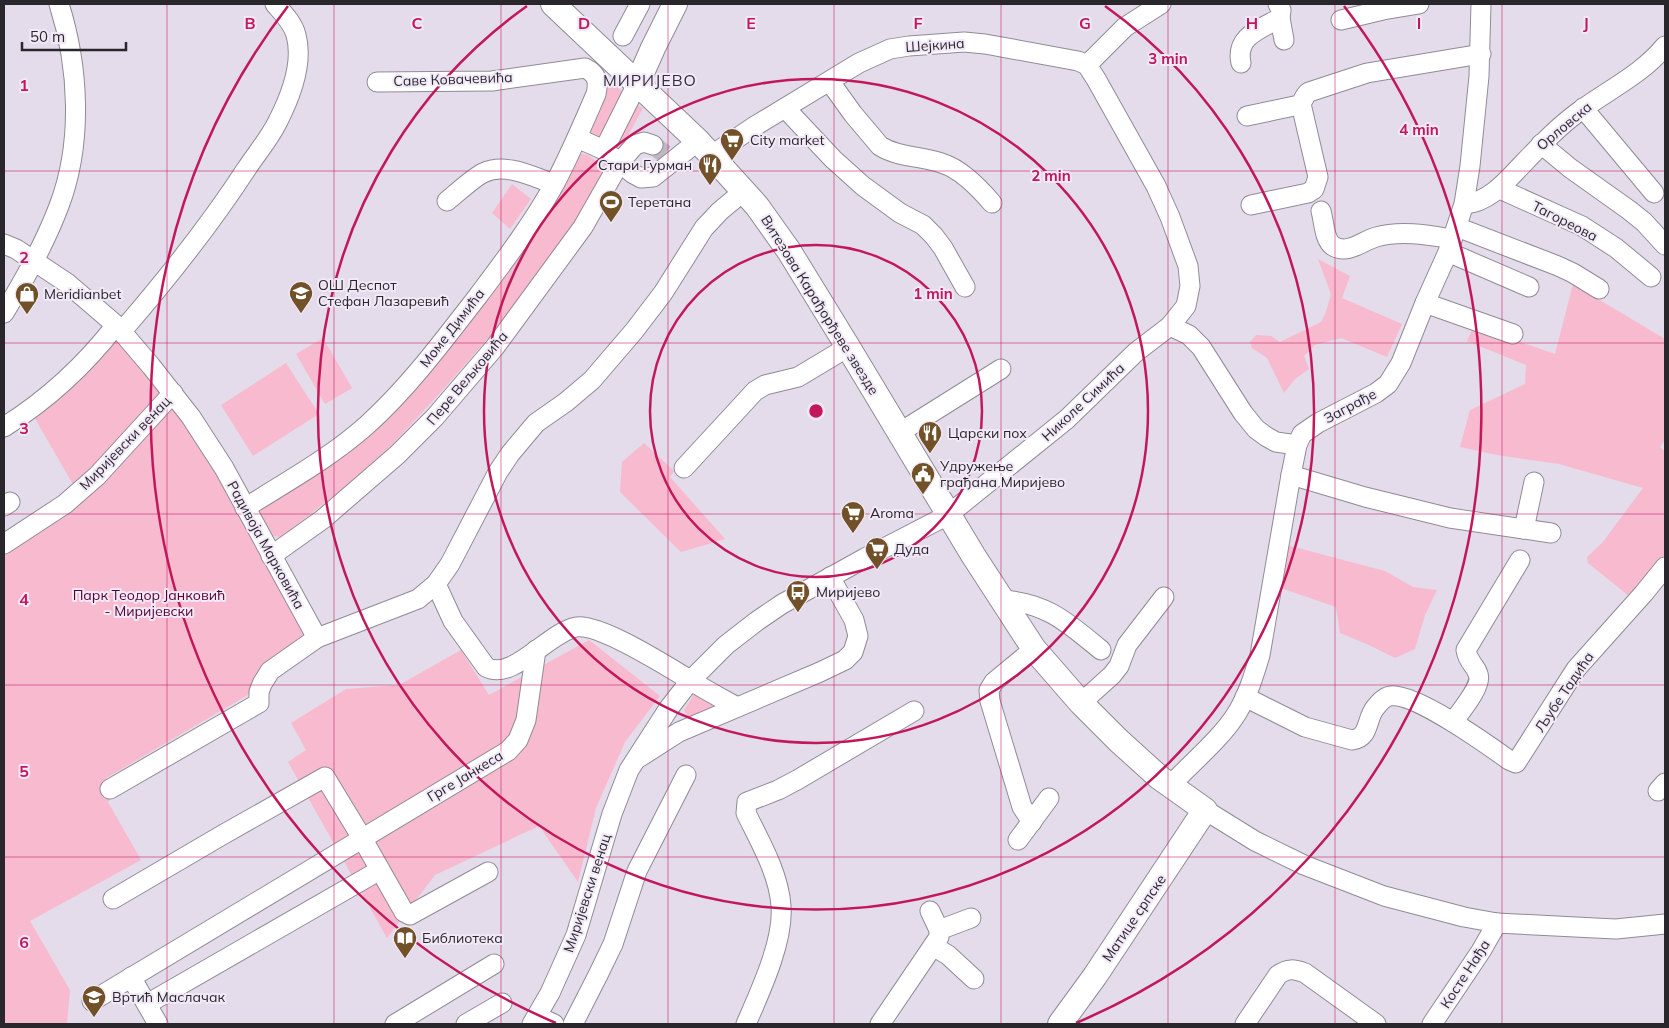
<svg xmlns="http://www.w3.org/2000/svg" width="1669" height="1028" viewBox="0 0 1669 1028" font-family="Mulish,sans-serif">
<rect width="100%" height="100%" fill="#e4dcea"/>
<g fill="#f8bace">
<path d="M610 81 624 93 601 139 589 135 587 128Z"/>
<path d="M635 104 643 108 623 145 621 148 617 147 616 145Z"/>
<path d="M579 153 587 155 607 168 579 215 538 273 495 330 442 391 387 450 341 490 281 537 272 536 255 511 348 449Z"/>
<path d="M512 184 531 199 510 229 492 213Z"/>
<path d="M1318 259 1350 276 1342 298 1402 324 1387 357 1341 338 1315 345 1304 356 1309 369 1295 379 1284 393 1267 358 1252 348 1250 342 1256 335 1271 336 1280 342 1321 322 1326 312 1331 294Z"/>
<path d="M1573 284 1665 339V440L1660 447 1665 451V554L1629 596 1588 563 1587 557 1602 543 1643 488 1559 464 1497 455 1460 447 1470 410 1525 384 1526 365 1467 341 1474 326 1555 354Z"/>
<path d="M116 325 152 366 317 638 253 692 106 778 114 795 108 802 141 860 30 921 70 990 67 1024H4V544L78 493 30 410Z"/>
<path d="M323 338 352 388 325 404 296 354Z"/>
<path d="M286 363 319 414 253 456 221 405Z"/>
<path d="M644 443 674 471 670 477 725 539 681 552 620 492 622 462Z"/>
<path d="M1279 543 1385 571 1413 587 1437 590 1425 615 1415 649 1395 658 1369 645 1340 633 1336 607 1272 585Z"/>
<path d="M589 640 660 696 625 742 596 808 578 882 539 826 435 875 387 938 288 762 306 750 291 723 346 689 399 685 461 650 489 695Z"/>
<path d="M695 693 715 701V707L689 718 684 710Z"/>
</g>
<g fill="none" stroke-linecap="round" stroke-linejoin="round">
<path stroke="#bfb8c4" stroke-width="19" stroke-dasharray="19 9" stroke-linecap="butt" d="M653 145 665 154"/>
<g stroke="#918a97" stroke-width="21">
<g id="minor">
<path d="M1280 18 1284 40"/>
<path d="M1341 20 1383 10 1419 4"/>
<path d="M623 36 640 4"/>
<path d="M1241 63C1235 36 1261 29 1280 18L1281 10 1278 4"/>
<path d="M1087 65 1125 27 1161 4"/>
<path d="M830 82 853 114 880 146C899 158 924 156 944 164 962 170 980 189 992 203"/>
<path d="M785 108 833 159 863 186 900 213 923 225 934 236 943 248 965 287"/>
<path d="M1583 108 1654 193"/>
<path d="M1247 116 1299 105C1304 102 1303 96 1309 92L1367 73 1481 54"/>
<path d="M577 138 604 150 632 173 641 178 653 177 698 141"/>
<path d="M1541 144 1570 168 1629 210 1644 222 1665 245"/>
<path d="M604 150 638 82"/>
<path d="M1500 189 1582 226 1616 248 1651 277"/>
<path d="M447 201C457 193 473 178 483 173 506 162 533 177 554 184"/>
<path d="M1464 204C1486 203 1503 185 1517 170 1538 148 1559 125 1584 108 1612 88 1643 73 1665 46"/>
<path d="M1251 205 1308 193 1314 189 1318 177 1301 104"/>
<path d="M1321 211C1324 221 1324 240 1333 246 1348 255 1362 241 1376 237 1401 230 1428 235 1452 239"/>
<path d="M1457 227 1558 266 1573 273 1599 289"/>
<path d="M4 244 16 249 67 283 116 325 151 366 191 417 224 468 317 638"/>
<path d="M1448 252 1529 287"/>
<path d="M1425 303 1513 334"/>
<path d="M4 313C25 279 45 243 59 206 83 143 79 67 59 4"/>
<path d="M1170 326 1189 335 1201 347 1243 413 1256 429 1267 437 1276 442 1297 445"/>
<path d="M122 331C167 279 210 225 247 168 257 153 269 139 277 123 290 98 304 64 296 35 293 23 283 13 275 4"/>
<path d="M4 427C47 400 85 365 116 325"/>
<path d="M899 433 1001 369"/>
<path d="M684 468 755 391 765 385 798 377 848 347"/>
<path d="M1291 475 1365 497 1450 518 1551 533"/>
<path d="M4 506 10 502"/>
<path d="M245 508C286 482 330 458 367 425 409 387 443 341 478 296 505 260 533 223 555 183 570 155 583 124 596 94 599 81 597 74 585 68L492 81 377 82"/>
<path d="M1524 529 1534 482"/>
<path d="M4 544 65 504 97 476 173 393"/>
<path d="M271 556 323 519 397 455 435 417 495 347 583 227 620 162 635 145 644 142 653 145"/>
<path d="M436 584 453 621 486 667C512 682 548 633 576 627 600 623 668 667 690 680 705 690 721 698 737 707"/>
<path d="M1001 600C1046 602 1068 623 1101 650"/>
<path d="M1245 697 1305 727 1352 740C1370 738 1366 719 1375 708 1379 703 1384 697 1390 696 1414 692 1488 745 1509 760L1516 763 1576 669 1644 593 1665 567"/>
<path d="M1081 703 1112 675 1119 666 1127 645 1164 597"/>
<path d="M1453 722C1460 712 1483 685 1478 674 1475 664 1468 663 1466 650L1520 560"/>
<path d="M640 757 679 732 820 672 845 660 853 652 858 636 854 620 830 577"/>
<path d="M1171 785C1191 763 1221 739 1237 713 1248 695 1254 675 1260 655L1291 475 1297 445 1302 434 1318 423 1376 393 1388 384 1401 363 1425 303 1448 252 1464 204 1470 166 1479 76 1481 4"/>
<path d="M110 789 259 703V692L262 684 270 671 317 638 418 599 436 584 450 564 498 472 510 454 536 423 566 402 592 380 634 331 663 293 704 228 720 211 744 191"/>
<path d="M1658 791 1665 783"/>
<path d="M1205 810 1255 841 1304 865 1384 896 1464 917 1497 923 1595 928 1616 929 1665 924"/>
<path d="M1032 822 1022 807 990 701 989 690 994 682 1034 649"/>
<path d="M1018 840 1049 798"/>
<path d="M113 899 224 834 325 777 362 838 404 912 410 915 488 872"/>
<path d="M939 930 971 918"/>
<path d="M933 946 948 955 974 979"/>
<path d="M131 977 158 1024"/>
<path d="M92 1001 508 751 518 740 526 720 536 650"/>
<path d="M147 1004 380 870"/>
<path d="M537 1016 554 1024"/>
<path d="M395 1024 494 964"/>
<path d="M466 1024 502 1003"/>
<path d="M532 1024 550 993 576 935 612 814 629 770 669 708 690 681 726 645 757 621 782 604 865 558 948 515 1067 419 1136 352 1170 326 1186 306 1190 286 1188 266 1170 217 1156 186 1096 79 1087 65 1078 61 985 44 964 42 909 46 890 49 859 63 755 126 712 155"/>
<path d="M573 1024 598 975 613 944 637 871 686 775"/>
<path d="M746 1024C760 992 784 941 781 906 779 874 760 842 746 813L747 802 778 790 797 780 914 711"/>
<path d="M880 1024 939 937V930L930 911"/>
<path d="M1245 1024 1278 975C1288 968 1294 969 1305 973L1376 1024"/>
<path d="M1432 1024 1481 951 1497 923"/>
</g>
</g>
<g stroke="#918a97" stroke-width="26">
<g id="major">
<path d="M553 4 698 141 757 206 789 251 848 347 973 555 1034 649 1081 703 1119 741 1160 778 1205 810 1095 976 1060 1024"/>
<path d="M638 82 653 48 675 4"/>
</g>
</g>
<use href="#minor" stroke="#fff" stroke-width="19"/>
<use href="#major" stroke="#fff" stroke-width="24"/>
</g>
<path fill="none" stroke="#c2185b" stroke-width="1" stroke-opacity="0.55" d="M167 4V1024M334 4V1024M501 4V1024M668 4V1024M834 4V1024M1001 4V1024M1168 4V1024M1335 4V1024M1502 4V1024M4 171H1665M4 343H1665M4 514H1665M4 685H1665M4 857H1665"/>
<g fill="none" stroke="#c2185b" stroke-width="2.5">
<circle cx="816" cy="411" r="166"/>
<circle cx="816" cy="411" r="332"/>
<path d="M1105 6A498 498 0 1 1 527 6"/>
<path d="M556 1023A665 665 0 0 1 288 6M1344 6A665 665 0 0 1 1076 1023"/>
</g>
<defs>
<g id="supermarket-pin" transform="scale(1.25)"><path d="M0 17L-7.5 6A9.5 9.5 0 1 1 7.5 6Z" fill="#725028" stroke="#f1e9f7"/><path d="M-6-5.5h2.5l.6 2H6L4.5 2H-2.5L-4.4-4H-6ZM-1.5 3.2a1.3 1.3 0 1 0 .1 0ZM3 3.2a1.3 1.3 0 1 0 .1 0Z" fill="#fff"/></g>
<g id="restaurant-pin" transform="scale(1.25)"><path d="M0 17L-7.5 6A9.5 9.5 0 1 1 7.5 6Z" fill="#725028" stroke="#f1e9f7"/><path d="M-5-6h1v4h1v-4h1v4h1v-4h1v5L-1.5 .5V6h-2V.5L-5-1ZM5-6V6H3V1.5H1.5Q1.5-4 5-6Z" fill="#fff"/></g>
<g id="stadium-pin" transform="scale(1.25)"><path d="M0 17L-7.5 6A9.5 9.5 0 1 1 7.5 6Z" fill="#725028" stroke="#f1e9f7"/><path d="M0-5a6.5 5 0 1 0 0 10a6.5 5 0 1 0 0-10ZM-3.5-1.8h7v3.6h-7Z" fill="#fff"/></g>
<g id="school-pin" transform="scale(1.25)"><path d="M0 17L-7.5 6A9.5 9.5 0 1 1 7.5 6Z" fill="#725028" stroke="#f1e9f7"/><path d="M0-5L7-2L0 1L-7-2ZM-4 1L0 2.5L4 1V4Q0 6-4 4Z" fill="#fff"/></g>
<g id="shop-pin" transform="scale(1.25)"><path d="M0 17L-7.5 6A9.5 9.5 0 1 1 7.5 6Z" fill="#725028" stroke="#f1e9f7"/><path d="M-5-2.5h2.3a2.7 3.5 0 0 1 5.4 0H5L5.5 6h-11ZM-1.5-2.5h3a1.5 2.3 0 0 0-3 0Z" fill="#fff"/></g>
<g id="civic-pin" transform="scale(1.25)"><path d="M0 17L-7.5 6A9.5 9.5 0 1 1 7.5 6Z" fill="#725028" stroke="#f1e9f7"/><path d="M-.6-6.5H3V-4.5H.6V-3L4-1V1h2V6H-6V1h2V-1L-.6-3ZM-1.2 2.5V6h2.4V2.5Z" fill="#fff"/></g>
<g id="bus-pin" transform="scale(1.25)"><path d="M0 17L-7.5 6A9.5 9.5 0 1 1 7.5 6Z" fill="#725028" stroke="#f1e9f7"/><path d="M-5-6H5V4H4V6H2V4H-2V6H-4V4H-5ZM-3.5-4V0h7V-4ZM-3.5 1.2v1.5H-2V1.2ZM2 1.2v1.5H3.5V1.2Z" fill="#fff"/></g>
<g id="library-pin" transform="scale(1.25)"><path d="M0 17L-7.5 6A9.5 9.5 0 1 1 7.5 6Z" fill="#725028" stroke="#f1e9f7"/><path d="M-6-4Q-3-5.5-.7-3.5V5Q-3 3-6 4ZM6-4Q3-5.5 .7-3.5V5Q3 3 6 4Z" fill="#fff"/></g>
</defs>
<g fill-rule="evenodd">
<use href="#supermarket-pin" x="732" y="140"/>
<use href="#restaurant-pin" x="710" y="165"/>
<use href="#stadium-pin" x="611" y="202"/>
<use href="#school-pin" x="301" y="293"/>
<use href="#shop-pin" x="27" y="294"/>
<use href="#restaurant-pin" x="930" y="433"/>
<use href="#civic-pin" x="923" y="474"/>
<use href="#supermarket-pin" x="853" y="513"/>
<use href="#supermarket-pin" x="877" y="549"/>
<use href="#bus-pin" x="798" y="592"/>
<use href="#library-pin" x="405" y="938"/>
<use href="#school-pin" x="94" y="997"/>
</g>
<g text-anchor="middle" dominant-baseline="central" stroke-width="4" stroke-linejoin="round" paint-order="stroke">
<g font-size="14" fill="#2a272c" stroke="#f1e9f7">
<text transform="translate(935 45) rotate(-4)">Шејкина</text>
<text transform="translate(453 79) rotate(-2)">Саве Ковачевића</text>
<text transform="translate(1564 126) rotate(-40)">Орловска</text>
<text transform="translate(1565 221) rotate(27)">Тагореова</text>
<text transform="translate(820 305) rotate(58)">Витезова Карађорђеве звезде</text>
<text transform="translate(452 328) rotate(-52)">Моме Димића</text>
<text transform="translate(467 378) rotate(-50)">Пере Вељковића</text>
<text transform="translate(1083 402) rotate(-43)">Николе Симића</text>
<text transform="translate(1350 406) rotate(-28)">Заграђе</text>
<text transform="translate(125 443) rotate(-46)">Миријевски венац</text>
<text transform="translate(266 545) rotate(61)">Радивоја Марковића</text>
<text transform="translate(1564 692) rotate(-56)">Љубе Тадића</text>
<text transform="translate(465 776) rotate(-31)">Грге Јанкеса</text>
<text transform="translate(587 893) rotate(-72)">Миријевски венац</text>
<text transform="translate(1134 918) rotate(-56)">Матице српске</text>
<text transform="translate(1465 974) rotate(-57)">Косте Нађа</text>
</g>
<g font-size="14" fill="#2a272c" stroke="#f1e9f7" text-anchor="start">
<text x="750" y="140">City market</text>
<text x="692" y="165" text-anchor="end">Стари Гурман</text>
<text x="628" y="202">Теретана</text>
<text x="318" y="285">ОШ Деспот<tspan x="318" dy="16">Стефан Лазаревић</tspan></text>
<text x="44" y="294">Meridianbet</text>
<text x="948" y="433">Царски пох</text>
<text x="940" y="466">Удружење<tspan x="940" dy="16">грађана Миријево</tspan></text>
<text x="870" y="513">Aroma</text>
<text x="894" y="549">Дуда</text>
<text x="816" y="592">Миријево</text>
<text x="422" y="938">Библиотека</text>
<text x="112" y="997">Вртић Маслачак</text>
</g>
<g font-size="14" fill="#59002e" stroke="#f1e9f7">
<text x="149" y="595">Парк Теодор Јанковић<tspan x="149" dy="16">- Миријевски</tspan></text>
</g>
<g font-size="16" letter-spacing="1" fill="#362f3a" stroke="#f1e9f7">
<text x="650" y="80">МИРИЈЕВО</text>
</g>
</g>
<g font-size="16" text-anchor="middle" font-weight="bold" fill="#c2185b" stroke="#f1e9f7" stroke-width="4" stroke-linejoin="round" paint-order="stroke">
<text x="250" y="29">B</text>
<text x="417" y="29">C</text>
<text x="584" y="29">D</text>
<text x="751" y="29">E</text>
<text x="918" y="29">F</text>
<text x="1085" y="29">G</text>
<text x="1252" y="29">H</text>
<text x="1419" y="29">I</text>
<text x="1586" y="29">J</text>
<text x="24" y="91">1</text>
<text x="24" y="263">2</text>
<text x="24" y="434">3</text>
<text x="24" y="605">4</text>
<text x="24" y="777">5</text>
<text x="24" y="948">6</text>
</g>
<circle cx="816" cy="411" r="8" fill="#c2185b" stroke="#f1e9f7" stroke-width="2.5"/>
<g font-size="15" text-anchor="middle" font-weight="bold" fill="#c2185b" stroke="#f1e9f7" stroke-width="4" stroke-linejoin="round" paint-order="stroke">
<text x="1168" y="64">3 min</text>
<text x="1419" y="135">4 min</text>
<text x="1051" y="181">2 min</text>
<text x="933" y="299">1 min</text>
</g>
<rect width="1669" height="1028" fill="none" stroke="#2a272c" stroke-width="10"/>
<path d="M22 42v8h104v-8" fill="none" stroke="#2a272c" stroke-width="2.5"/>
<text x="30" y="42" font-size="15" fill="#2a272c" stroke="#f1e9f7" stroke-width="4" paint-order="stroke">50 m</text>
</svg>
